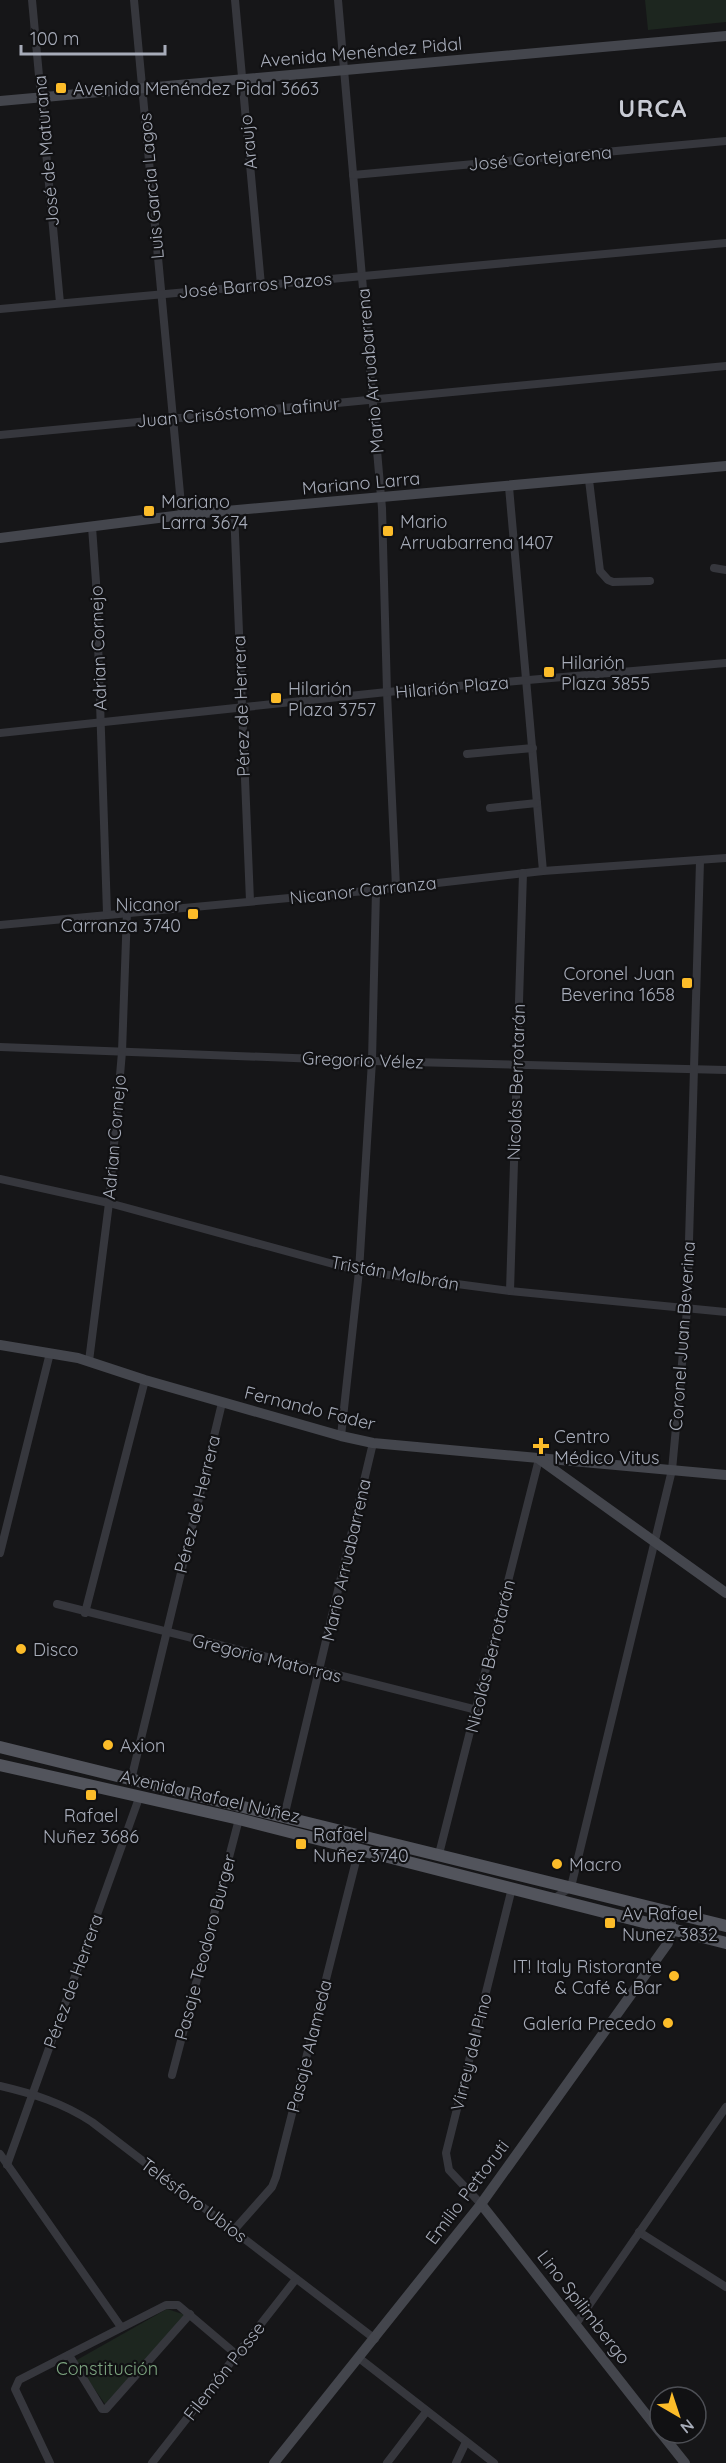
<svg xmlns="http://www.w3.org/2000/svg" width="726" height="2463" viewBox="0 0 726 2463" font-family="Quicksand,sans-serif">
<rect width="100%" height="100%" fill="#161618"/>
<g fill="#1d261f">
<path d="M645 0H726V22L648 30Z"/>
<path d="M167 2309 186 2315 105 2404 75 2361Z"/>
</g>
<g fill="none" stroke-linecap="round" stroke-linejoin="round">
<g stroke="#36373d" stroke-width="8">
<path d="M32 0 60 303"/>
<path d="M134 0 182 515"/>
<path d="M235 0 261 285"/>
<path d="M338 0 382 508 387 692 396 887"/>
<path d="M353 175 726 141"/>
<path d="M0 309 726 243"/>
<path d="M0 435 726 366"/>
<path d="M589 480 600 571 608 580 613 582 650 581"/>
<path d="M509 487 543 871"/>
<path d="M234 510 250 901"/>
<path d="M92 527 96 582 107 913"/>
<path d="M714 568 726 570"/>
<path d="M0 733 387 692 726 663"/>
<path d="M467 754 533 748"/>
<path d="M490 808 537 803"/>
<path d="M0 925 376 890 543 871 726 858"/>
<path d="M0 1047 372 1061 726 1070"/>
<path d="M0 1179 109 1203 359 1271 510 1291 726 1312"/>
<path d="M510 1291 523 873"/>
<path d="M89 1361 109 1203 122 1052 127 911"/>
<path d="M341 1436 359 1271 372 1061 376 890"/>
<path d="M0 1553 50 1353"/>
<path d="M57 1604 477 1710"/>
<path d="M85 1613 145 1380"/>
<path d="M131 1780 222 1403"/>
<path d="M284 1817 373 1443"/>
<path d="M439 1854 539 1459"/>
<path d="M555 1898 571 1887 672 1470 687 1310 700 861"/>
<path d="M172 2075 239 1819"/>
<path d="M0 2086C34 2094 63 2103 92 2122L375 2339"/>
<path d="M0 2154 121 2327"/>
<path d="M7 2165 139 1798"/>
<path d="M481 2204 449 2170 446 2153 512 1888"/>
<path d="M234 2230 272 2187 276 2177 359 1849"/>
<path d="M639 2232 726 2287"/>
<path d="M576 2324 726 2107"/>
<path d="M69 2355 102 2409H106L190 2314"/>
<path d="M359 2358 494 2463"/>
<path d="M50 2463 15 2389 19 2380 166 2305H178L237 2355"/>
<path d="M152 2463 296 2279"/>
<path d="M387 2463 426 2412"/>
<path d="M456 2463 466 2442"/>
</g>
<g stroke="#44464d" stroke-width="10">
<path d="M0 101 726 36"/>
<path d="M0 538 182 515 726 466"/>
<path d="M0 1345 78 1358 145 1380 341 1436 373 1443 726 1475"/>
<path d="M539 1459 726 1593"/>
<path d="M481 2204 660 2432"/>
<path d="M661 2433 685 2463"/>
<path d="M274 2463 481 2204 668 1943 672 1930 669 1911"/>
</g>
<g stroke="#52545c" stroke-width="12">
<path d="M0 1747 726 1926"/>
<path d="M0 1765 239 1819 726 1943"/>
</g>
</g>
<g fill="#fcbc29" stroke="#111113" stroke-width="2">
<rect x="55" y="82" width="12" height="12" rx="3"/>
<rect x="143" y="505" width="12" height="12" rx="3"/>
<rect x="382" y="525" width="12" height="12" rx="3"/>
<rect x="543" y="666" width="12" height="12" rx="3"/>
<rect x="270" y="692" width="12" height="12" rx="3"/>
<rect x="187" y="908" width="12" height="12" rx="3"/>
<rect x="681" y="977" width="12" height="12" rx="3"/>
<path d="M538 1437h6v6h6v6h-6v6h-6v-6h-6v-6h6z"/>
<circle cx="21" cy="1649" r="6"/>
<circle cx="108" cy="1745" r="6"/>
<rect x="85" y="1789" width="12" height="12" rx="3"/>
<rect x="295" y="1838" width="12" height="12" rx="3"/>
<circle cx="557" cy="1864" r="6"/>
<rect x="604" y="1917" width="12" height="12" rx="3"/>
<circle cx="674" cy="1976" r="6"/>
<circle cx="668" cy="2023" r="6"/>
</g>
<g text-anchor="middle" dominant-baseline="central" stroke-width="4.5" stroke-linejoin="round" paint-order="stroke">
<g font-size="18" fill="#a7acb9" stroke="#111113">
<text transform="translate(361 52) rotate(-5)">Avenida Menéndez Pidal</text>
<text transform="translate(248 142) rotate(-96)">Araujo</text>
<text transform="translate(46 151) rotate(-95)">José de Maturana</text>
<text transform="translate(540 158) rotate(-5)">José Cortejarena</text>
<text transform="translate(151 186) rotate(-95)">Luis García Lagos</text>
<text transform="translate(255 285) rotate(-5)">José Barros Pazos</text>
<text transform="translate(370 371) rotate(-95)">Mario Arruabarrena</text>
<text transform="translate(238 412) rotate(-5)">Juan Crisóstomo Lafinur</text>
<text transform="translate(361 483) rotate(-5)">Mariano Larra</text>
<text transform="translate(98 648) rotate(-92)">Adrian Cornejo</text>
<text transform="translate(452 687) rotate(-5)">Hilarión Plaza</text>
<text transform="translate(241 706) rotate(-92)">Pérez de Herrera</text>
<text transform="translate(363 890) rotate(-6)">Nicanor Carranza</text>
<text transform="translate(363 1060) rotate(2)">Gregorio Vélez</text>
<text transform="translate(516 1082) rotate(-88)">Nicolás Berrotarán</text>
<text transform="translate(114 1137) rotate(-85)">Adrian Cornejo</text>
<text transform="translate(395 1273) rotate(10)">Tristán Malbrán</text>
<text transform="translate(682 1336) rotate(-86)">Coronel Juan Beverina</text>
<text transform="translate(310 1408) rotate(14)">Fernando Fader</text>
<text transform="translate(197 1504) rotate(-76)">Pérez de Herrera</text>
<text transform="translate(346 1560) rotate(-77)">Mario Arruabarrena</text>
<text transform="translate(490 1656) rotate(-76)">Nicolás Berrotarán</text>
<text transform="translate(267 1658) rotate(14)">Gregoria Matorras</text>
<text transform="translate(210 1796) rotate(13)">Avenida Rafael Núñez</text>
<text transform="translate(205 1947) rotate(-75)">Pasaje Teodoro Burger</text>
<text transform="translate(73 1981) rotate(-70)">Pérez de Herrera</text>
<text transform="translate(309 2046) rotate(-76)">Pasaje Alameda</text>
<text transform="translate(471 2052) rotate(-76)">Virrey del Pino</text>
<text transform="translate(467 2192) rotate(-53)">Emilio Pettoruti</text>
<text transform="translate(194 2200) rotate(37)">Telésforo Ubios</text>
<text transform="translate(584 2307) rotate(52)">Lino Spilimbergo</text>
<text transform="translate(224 2371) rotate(-52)">Filemón Posse</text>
</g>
<g font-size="18" fill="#a7acb9" stroke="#111113" text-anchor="start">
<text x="73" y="88">Avenida Menéndez Pidal 3663</text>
<text x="161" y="501">Mariano<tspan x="161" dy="21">Larra 3674</tspan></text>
<text x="400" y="521">Mario<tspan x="400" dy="21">Arruabarrena 1407</tspan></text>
<text x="561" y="662">Hilarión<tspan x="561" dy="21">Plaza 3855</tspan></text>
<text x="288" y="688">Hilarión<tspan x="288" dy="21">Plaza 3757</tspan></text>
<text x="181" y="904" text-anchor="end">Nicanor<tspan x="181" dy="21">Carranza 3740</tspan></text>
<text x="675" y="973" text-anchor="end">Coronel Juan<tspan x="675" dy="21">Beverina 1658</tspan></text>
<text x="554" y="1436">Centro<tspan x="554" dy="21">Médico Vitus</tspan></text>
<text x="33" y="1649">Disco</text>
<text x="120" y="1745">Axion</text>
<text x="91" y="1815" text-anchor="middle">Rafael<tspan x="91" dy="21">Nuñez 3686</tspan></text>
<text x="313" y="1834">Rafael<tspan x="313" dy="21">Nuñez 3740</tspan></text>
<text x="569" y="1864">Macro</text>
<text x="622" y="1913">Av Rafael<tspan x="622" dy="21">Nunez 3832</tspan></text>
<text x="662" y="1966" text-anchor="end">IT! Italy Ristorante<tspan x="662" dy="21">&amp; Café &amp; Bar</tspan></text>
<text x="656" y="2023" text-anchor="end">Galería Precedo</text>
</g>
<g font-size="18" fill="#7da580" stroke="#111113">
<text x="107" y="2368">Constitución</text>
</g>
<g font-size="24" font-weight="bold" letter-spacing="1.5" fill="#c8cbd4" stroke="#111113">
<text x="653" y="108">URCA</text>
</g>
</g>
<g transform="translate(678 2415) rotate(141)"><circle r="28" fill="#111113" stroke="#4d4f55" stroke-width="1.5"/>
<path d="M0-4.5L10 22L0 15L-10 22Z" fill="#fcbc29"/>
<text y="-9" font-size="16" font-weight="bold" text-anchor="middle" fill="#a7acb9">N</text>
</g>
<path d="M21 45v9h144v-9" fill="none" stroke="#a7acb9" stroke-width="3"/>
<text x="30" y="45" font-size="18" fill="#a7acb9" stroke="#111113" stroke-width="4.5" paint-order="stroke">100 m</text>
</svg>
